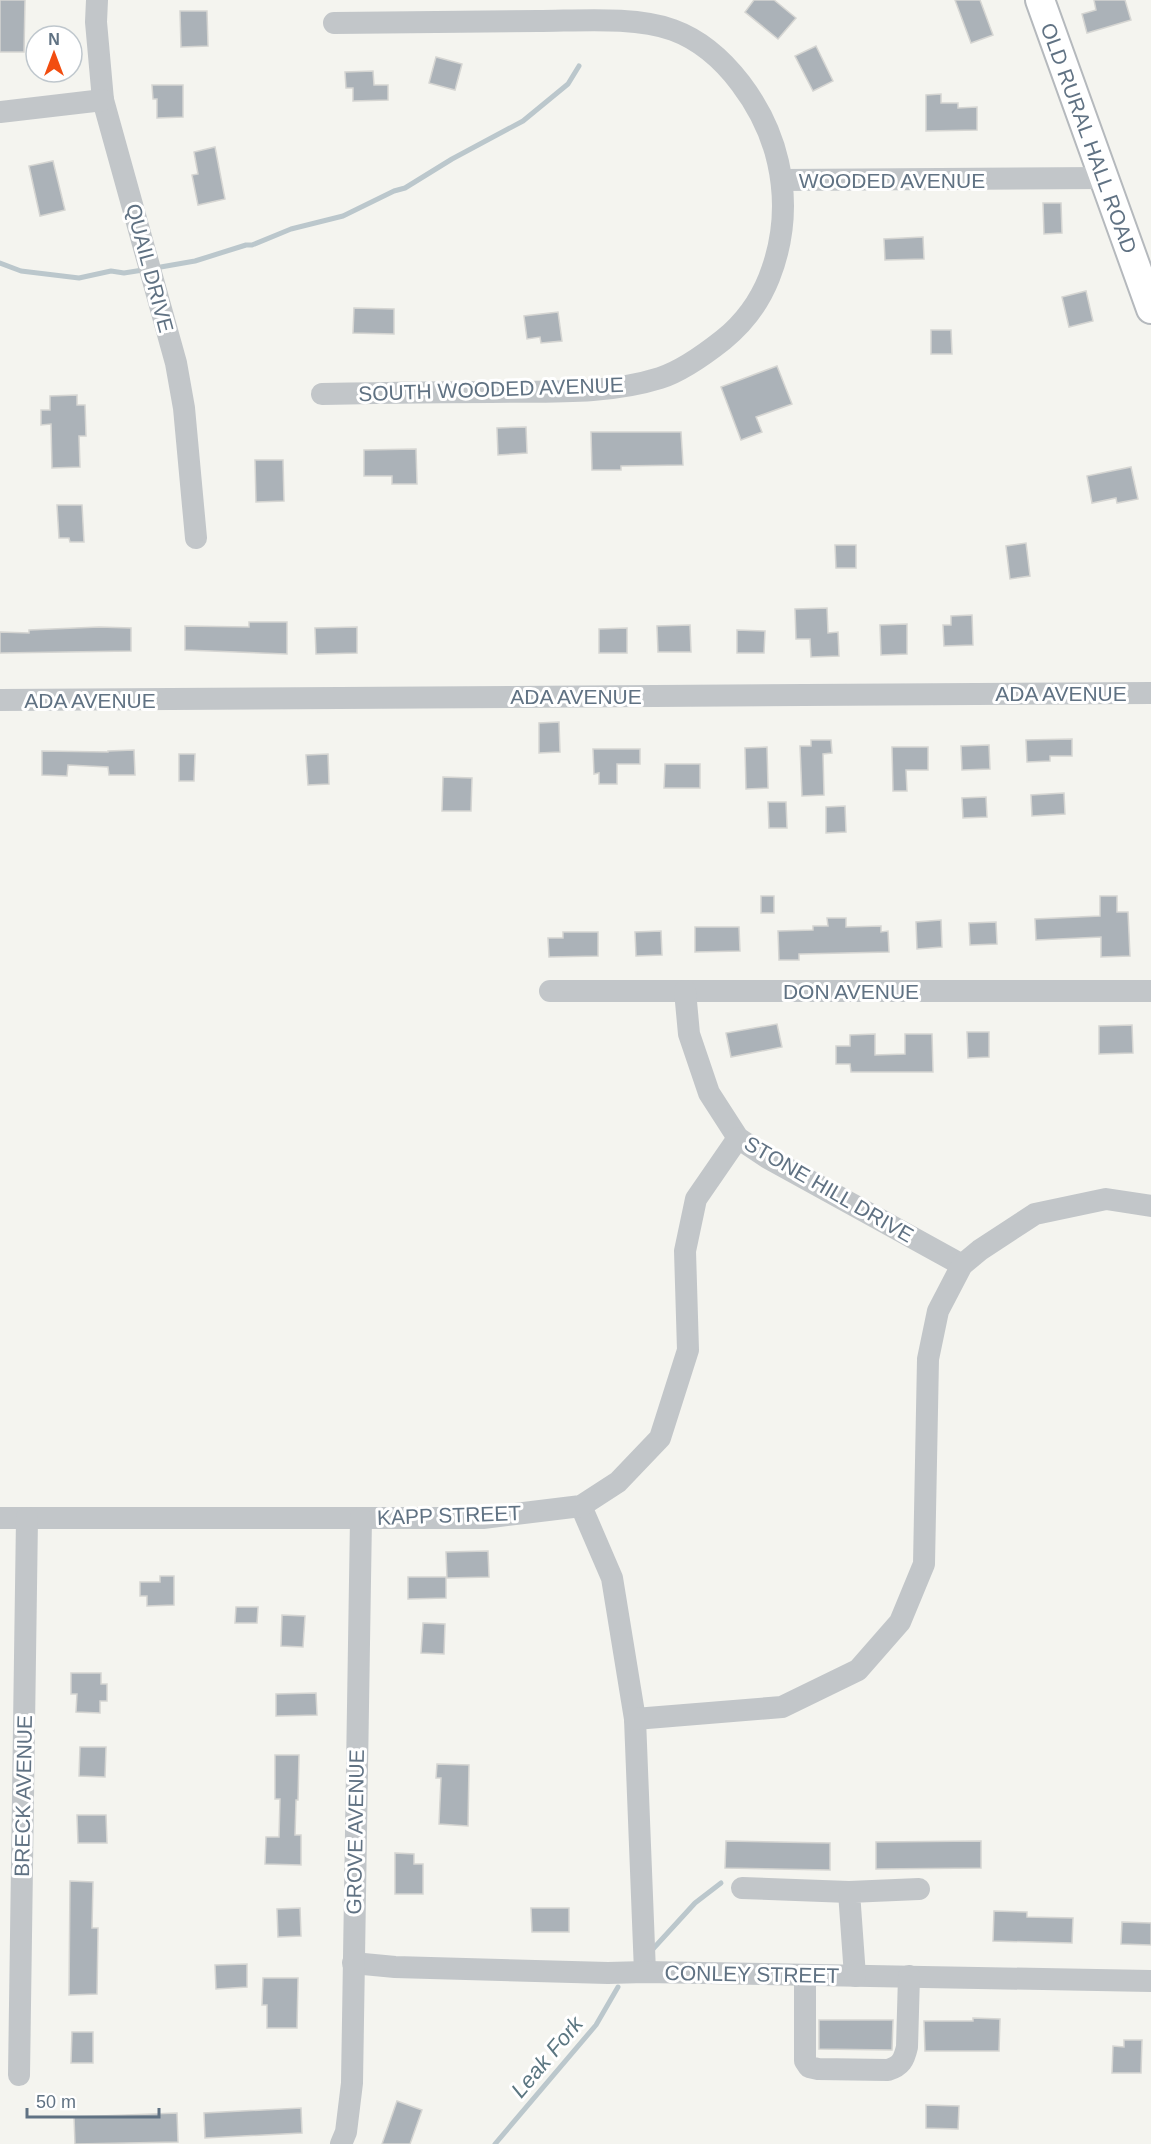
<svg xmlns="http://www.w3.org/2000/svg" width="1151" height="2144" viewBox="0 0 1151 2144" font-family="Arial,sans-serif">
<rect width="100%" height="100%" fill="#f4f4ef"/>
<g fill="none" stroke-linecap="round" stroke-linejoin="round">
<g stroke="#bbc7cc" stroke-width="5">
<path d="M0 263 21 271 79 278 111 271 124 273 143 270"/>
<path d="M155 268 195 261 246 245H252L291 229 343 216 394 191 405 188 452 159 523 121 568 84 579 66"/>
<path d="M652 1950 695 1903 721 1883"/>
<path d="M495 2144 596 2025 618 1987"/>
</g>
</g>
<g fill="#abb2b8" stroke="#d5d5d2" stroke-width="1.5">
<path d="M0 0H25L24 52H0Z"/>
<path d="M754 0H774L796 18 778 39 745 12Z"/>
<path d="M955 0H980L993 35 971 43Z"/>
<path d="M1094 0H1125L1131 20 1087 33 1082 14 1096 10Z"/>
<path d="M180 11H207L208 46 181 47Z"/>
<path d="M816 46 833 81 813 91 795 56Z"/>
<path d="M436 57 462 64 455 90 429 83Z"/>
<path d="M373 71 374 85H388V100L353 101V88H346L345 72Z"/>
<path d="M152 85H183V117L157 118V99H153Z"/>
<path d="M941 94V103H958V108L977 107V130L926 131V95Z"/>
<path d="M215 147 225 199 198 205 192 175 198 174 194 152Z"/>
<path d="M53 161 65 210 40 216 29 166Z"/>
<path d="M1043 203H1061L1062 233 1044 234Z"/>
<path d="M923 237 924 259 885 260 884 239Z"/>
<path d="M1086 291 1093 321 1069 327 1062 297Z"/>
<path d="M354 308 394 309V334L353 333Z"/>
<path d="M558 312 562 341 541 343 540 337 527 339 524 316Z"/>
<path d="M931 330H951L952 354H931Z"/>
<path d="M777 366 792 404 756 417 762 432 741 440 721 387Z"/>
<path d="M77 395V405H85L86 436H79L80 467 52 468 51 424 41 425V410H50V396Z"/>
<path d="M526 427 527 453 498 455 497 428Z"/>
<path d="M591 432H681L683 465 621 466V470H592Z"/>
<path d="M416 449 417 484H392V476H364V450Z"/>
<path d="M255 460H283L284 501 256 502Z"/>
<path d="M1131 467 1138 499 1117 503 1116 498 1092 503 1087 476Z"/>
<path d="M57 505H82L84 542H70L69 538H59Z"/>
<path d="M1026 543 1030 576 1010 579 1006 546Z"/>
<path d="M835 545H856V568H836Z"/>
<path d="M827 608 828 633 838 632 839 656 811 657 810 639H796L795 609Z"/>
<path d="M972 615 973 645 944 646 943 625H951V616Z"/>
<path d="M249 622H287V654L185 650V626L249 627Z"/>
<path d="M907 624V654L881 655 880 625Z"/>
<path d="M690 625 691 652H658L657 626Z"/>
<path d="M99 627 131 628V651L0 653V632L29 633V630Z"/>
<path d="M357 627V653L316 654 315 628Z"/>
<path d="M627 628V653H599V629Z"/>
<path d="M737 630 765 631 764 653H737Z"/>
<path d="M559 722 560 752 539 753V723Z"/>
<path d="M1072 739V756H1050V761L1027 762 1026 740Z"/>
<path d="M811 740H831L832 753 823 754 824 795 802 796 800 746H811Z"/>
<path d="M989 745 990 769 962 770 961 746Z"/>
<path d="M767 747 768 788 746 789 745 748Z"/>
<path d="M892 747H928V770H906L907 791H893Z"/>
<path d="M593 749H640V764H617V784H599V773L594 774Z"/>
<path d="M134 750 135 775H109L108 767 68 765 67 776 42 775V751L108 752V751Z"/>
<path d="M179 754H195L194 781H179Z"/>
<path d="M328 754 329 784 308 785 306 755Z"/>
<path d="M665 764H700V788H664Z"/>
<path d="M443 777 472 778 471 811H442Z"/>
<path d="M1064 793 1065 814 1032 816 1031 795Z"/>
<path d="M986 797 987 817 963 818 962 798Z"/>
<path d="M768 802H786L787 828H769Z"/>
<path d="M845 806 846 832 826 833V807Z"/>
<rect x="761" y="896" width="13" height="17"/>
<path d="M1100 896H1117V912H1128L1130 956 1101 957V937L1036 940 1035 919 1100 916Z"/>
<path d="M827 918H846V927L881 926V932L888 931 889 952 799 954V960H779L778 931 813 930V926H828Z"/>
<path d="M941 920 942 947 917 949 916 922Z"/>
<path d="M996 922 997 944 970 945 969 923Z"/>
<path d="M695 927H739L740 951 695 952Z"/>
<path d="M661 931 662 955 636 956 635 932Z"/>
<path d="M563 932H598V956L549 957 548 938H563Z"/>
<path d="M777 1024 782 1047 731 1057 726 1033Z"/>
<path d="M1132 1025 1133 1053 1099 1054V1026Z"/>
<path d="M967 1032H989V1057L968 1058Z"/>
<path d="M875 1034V1055L905 1054V1034H932L933 1072H851L850 1064H836V1046H850V1035Z"/>
<path d="M488 1551 489 1577 447 1578 446 1552Z"/>
<path d="M160 1576H174V1605L147 1606V1596H140V1582H160Z"/>
<path d="M408 1577H446V1598L408 1599Z"/>
<path d="M236 1607H258L257 1623H235Z"/>
<path d="M282 1615 305 1616 303 1647 281 1646Z"/>
<path d="M423 1623 445 1624 444 1654 421 1653Z"/>
<path d="M71 1673H101V1684H107V1701H100V1713L76 1712 77 1694H71Z"/>
<path d="M316 1693 317 1715 276 1716V1694Z"/>
<path d="M80 1747H106L105 1777 79 1776Z"/>
<path d="M275 1755H299L298 1800H296L295 1835H301V1865L265 1864 266 1837H279L280 1799H275Z"/>
<path d="M437 1764 469 1765 468 1826 439 1824 441 1778H436Z"/>
<path d="M77 1815H106L107 1843H78Z"/>
<path d="M726 1841 830 1843V1870L725 1868Z"/>
<path d="M981 1841V1868L876 1869V1842Z"/>
<path d="M395 1853 414 1854V1864H423V1894H395Z"/>
<path d="M70 1881 93 1882 92 1928H98L97 1994 69 1995Z"/>
<path d="M300 1908 301 1936 278 1937 277 1909Z"/>
<path d="M531 1908H569V1932H532Z"/>
<path d="M994 1911 1027 1912V1917L1073 1918 1072 1943 993 1941Z"/>
<path d="M1122 1922 1151 1923V1945L1121 1944Z"/>
<path d="M247 1964V1987L216 1989 215 1965Z"/>
<path d="M263 1978H298L297 2028H267V2005H262Z"/>
<path d="M973 2018 1000 2019 999 2051H925L924 2021H973Z"/>
<path d="M819 2020H893L892 2050 819 2049Z"/>
<path d="M72 2032H93V2063H71Z"/>
<path d="M1124 2040H1142L1141 2073H1112L1113 2046 1124 2047Z"/>
<path d="M397 2101 422 2110 410 2144H382Z"/>
<path d="M926 2105 959 2106 958 2129 926 2128Z"/>
<path d="M301 2108 302 2133 205 2138 204 2113Z"/>
<path d="M177 2113 178 2142 75 2144 74 2117Z"/>
</g>
<g fill="none" stroke-linecap="round" stroke-linejoin="round">
<g stroke="#b5b9bd" stroke-width="32">
<path id="major" d="M1040 0 1151 309"/>
</g>
<g stroke="#c2c6c9" stroke-width="22">
<path d="M97 0 96 22 103 100 176 363 184 408 196 538"/>
<path d="M0 112 103 100"/>
<path d="M782 180 1103 178"/>
<path d="M322 394C378 393 435 392 491 392 547 391 606 395 660 378 682 371 704 355 723 340 744 323 759 303 769 278 784 240 787 202 778 162 766 109 725 49 673 30 635 16 578 21 538 21 470 22 402 22 334 23"/>
<path d="M0 700 1151 693"/>
<path d="M550 991H1151"/>
<path d="M685 991 689 1034 709 1093 738 1138 768 1158 962 1265"/>
<path d="M581 1506 612 1578 635 1719 645 1972"/>
<path d="M0 1518H483L581 1506 618 1482 660 1438 688 1350 685 1251 696 1199 738 1138"/>
<path d="M635 1719 782 1707 858 1670 900 1622 924 1564 928 1359 938 1311 962 1265 980 1250 1035 1214 1106 1199 1151 1206"/>
<path d="M742 1888 849 1892"/>
<path d="M353 1963 395 1967 608 1973 645 1972 1151 1981"/>
<path d="M805 1975V2061L809 2067 818 2069 888 2070C901 2066 904 2060 907 2047L909 1976"/>
<path d="M855 1976 849 1892 919 1889"/>
<path d="M19 2075 27 1518"/>
<path d="M341 2144 346 2132 352 2083 361 1518"/>
</g>
<use href="#major" stroke="#fff" stroke-width="28"/>
</g>
<g text-anchor="middle" dominant-baseline="central" stroke-width="6" stroke-linejoin="round" paint-order="stroke">
<g font-size="21" fill="#607283" stroke="#fff">
<text transform="translate(1089 138) rotate(70)">OLD RURAL HALL ROAD</text>
<text x="892" y="180">WOODED AVENUE</text>
<text transform="translate(150 268) rotate(75)">QUAIL DRIVE</text>
<text transform="translate(491 389) rotate(-2)">SOUTH WOODED AVENUE</text>
<text x="1061" y="693">ADA AVENUE</text>
<text x="576" y="696">ADA AVENUE</text>
<text x="90" y="700">ADA AVENUE</text>
<text x="851" y="991">DON AVENUE</text>
<text transform="translate(829 1189) rotate(30)">STONE HILL DRIVE</text>
<text transform="translate(449 1515) rotate(-2)">KAPP STREET</text>
<text transform="translate(23 1796) rotate(-89)">BRECK AVENUE</text>
<text transform="translate(355 1832) rotate(-89)">GROVE AVENUE</text>
<text transform="translate(752 1974) rotate(1)">CONLEY STREET</text>
</g>
<g font-size="22" font-style="italic" fill="#5b7681" stroke="#fff">
<text transform="translate(547 2057) rotate(-50)">Leak Fork</text>
</g>
</g>
<g transform="translate(54 54)"><circle r="28" fill="#ffffff" stroke="#bfc7cd" stroke-width="1.5"/>
<path d="M0-4.5L10 22L0 15L-10 22Z" fill="#f24d10"/>
<text y="-9" font-size="16" font-weight="bold" text-anchor="middle" fill="#607283">N</text>
</g>
<path d="M27 2108v9h132v-9" fill="none" stroke="#607283" stroke-width="3"/>
<text x="36" y="2108" font-size="18" fill="#607283" stroke="#ffffff" stroke-width="4.5" paint-order="stroke">50 m</text>
</svg>
